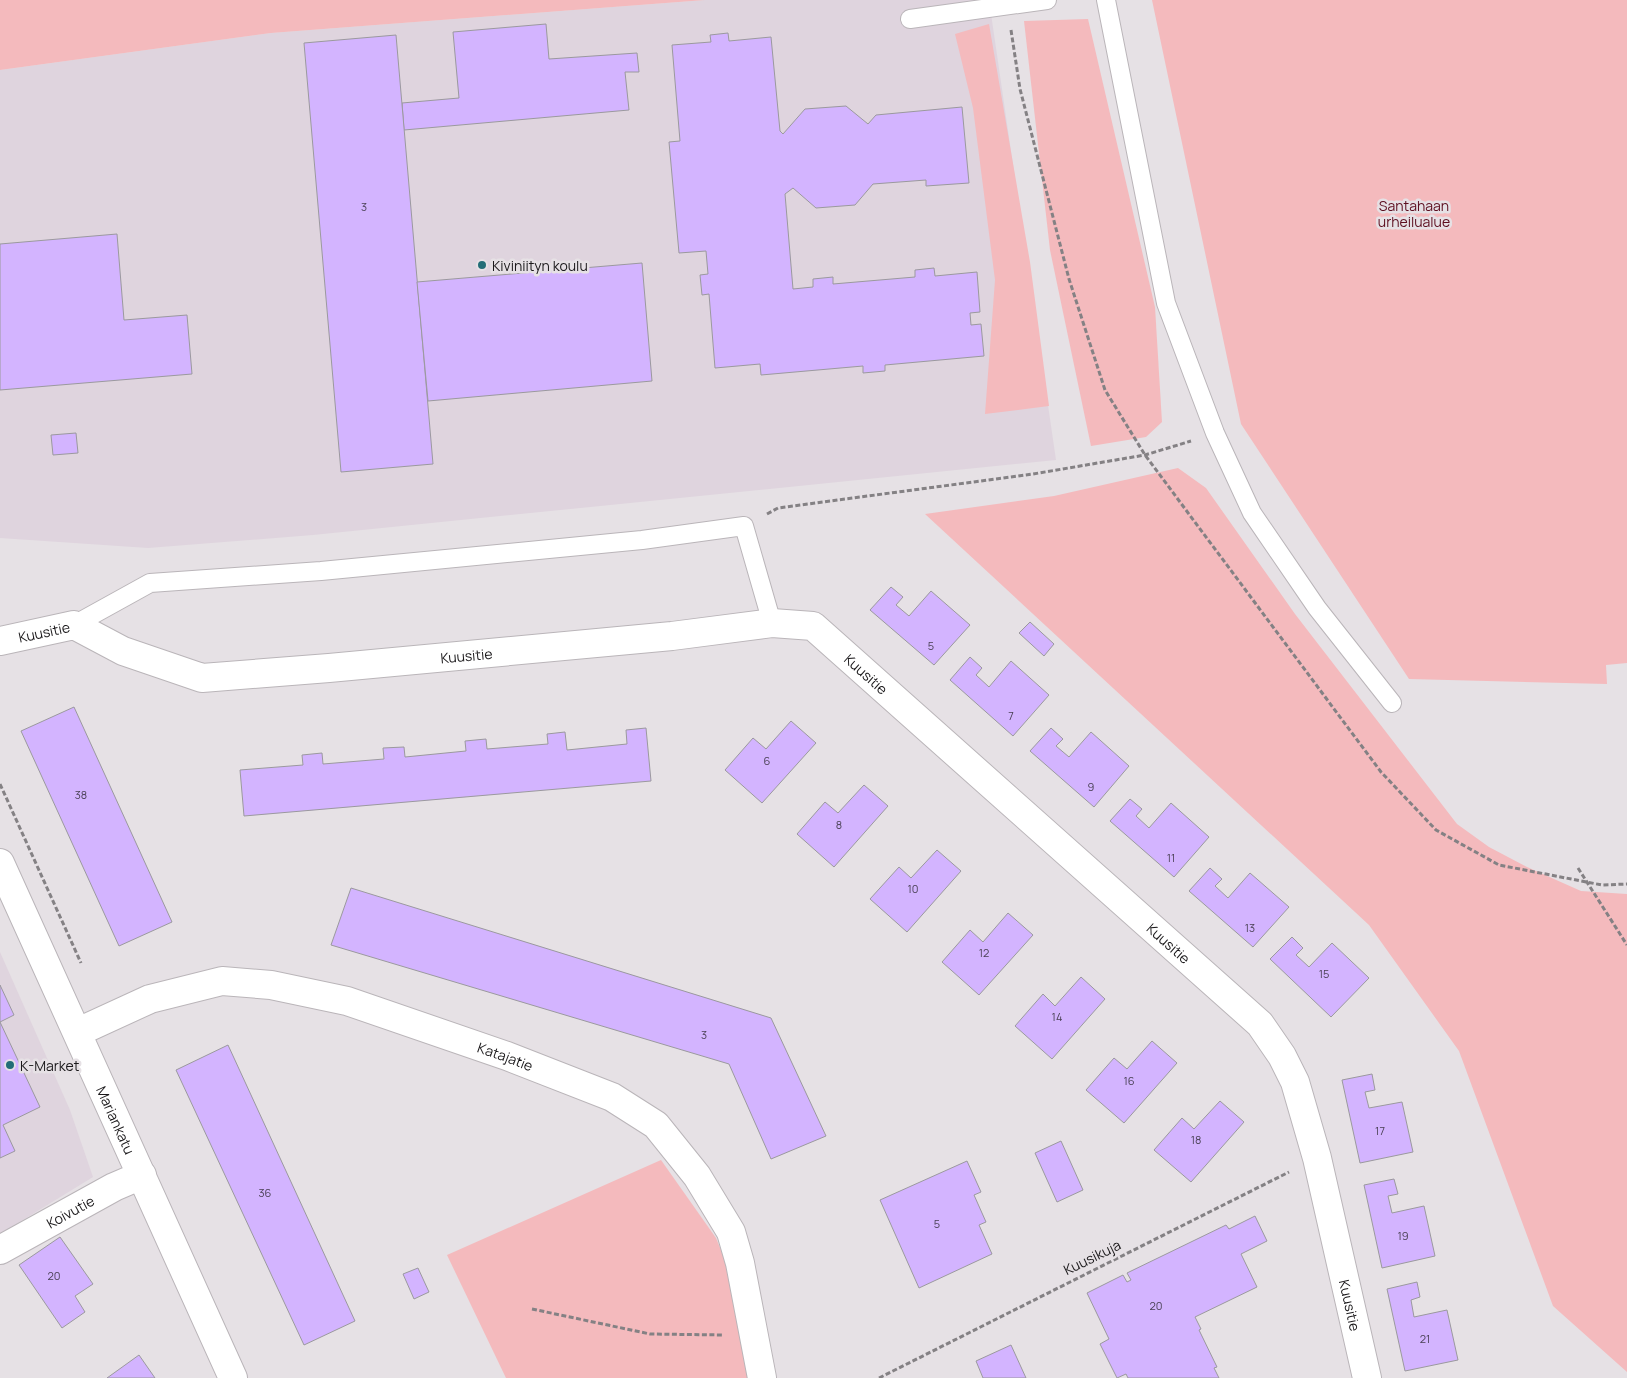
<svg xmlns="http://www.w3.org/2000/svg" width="1627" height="1378" viewBox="0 0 1627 1378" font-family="Manrope,sans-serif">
<rect width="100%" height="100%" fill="#e6e1e5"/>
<g fill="#dfd4de">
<path d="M705 0H989L1056 460 313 535 148 548 0 538V70L271 33Z"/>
<path d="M0 952 70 1110 93 1177 0 1234Z"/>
</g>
<g fill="#f4babd">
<path d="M0 0H705L271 33 0 70Z"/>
<path d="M1152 0H1627V663L1606 665 1607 684 1409 679 1241 424Z"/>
<path d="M1088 19 1155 307 1162 422 1146 437 1091 446 1050 250 1024 21Z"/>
<path d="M989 24 1030 262 1049 406 985 414 995 280 973 108 955 34Z"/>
<path d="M1178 468 1206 488 1295 614 1457 824 1489 847 1527 867 1581 891 1627 894V1372L1553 1306 1459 1051 1369 925 925 514 1054 496Z"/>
<path d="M661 1160 716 1238 727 1265 750 1378H506L447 1255Z"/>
</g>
<g fill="#d3b4ff" stroke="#9b999e">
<path d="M546 24 549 59 637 53 639 72H625L629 110 404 130 402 103 459 98 453 32Z"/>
<path d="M728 33 729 41 771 37 780 131 783 134 805 109 846 106 868 124 876 115 962 107 969 183 926 186V180L873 184 855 205 816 208 793 188 785 194 793 289 813 287V279L833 277V284L915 277V270L934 268 935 276 977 272 980 312 970 313 971 325 981 324 984 356 885 365V371L863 373V366L761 375 760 364 715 368 709 294 702 295 700 275 708 274 706 251 679 253 669 142 680 141 672 45 711 42 710 35Z"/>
<path d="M396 35 433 464 341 472 304 43Z"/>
<path d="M117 234 124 320 187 315 192 374 0 390V244Z"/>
<path d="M642 263 652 381 428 401 417 282Z"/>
<path d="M76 433 78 453 53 455 51 435Z"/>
<path d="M891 587 903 597 896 605 909 616 931 591 970 625 934 665 870 610Z"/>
<path d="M1030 622 1054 644 1044 656 1019 633Z"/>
<path d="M970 657 982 668 976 675 989 687 1011 661 1049 695 1013 736 950 680Z"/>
<path d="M74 707 172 922 119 946 21 731Z"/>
<path d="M791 721 816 743 762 803 725 770 753 738 766 749Z"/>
<path d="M646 728 651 781 244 816 240 770 303 765 302 755 322 753 323 764 384 759 383 748 404 747 405 757 466 751 465 741 486 739 487 749 548 744 547 734 565 732 567 750 627 744 626 730Z"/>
<path d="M1051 728 1063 739 1056 746 1069 757 1091 732 1129 766 1094 807 1030 751Z"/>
<path d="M864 785 888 806 834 867 797 834 825 802 838 813Z"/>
<path d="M1130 799 1142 809 1136 816 1149 828 1171 803 1209 837 1174 877 1110 821Z"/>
<path d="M937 850 961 871 907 932 870 899 899 867 911 878Z"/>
<path d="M1210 868 1222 879 1215 886 1228 898 1250 873 1289 907 1253 947 1189 891Z"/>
<path d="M351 888 771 1018 826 1136 771 1159 729 1064 331 945Z"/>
<path d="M1008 913 1033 935 979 995 942 962 970 930 983 942Z"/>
<path d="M1292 937 1303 948 1296 955 1309 967 1332 943 1369 978 1331 1017 1270 959Z"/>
<path d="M1081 977 1105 999 1052 1059 1015 1026 1043 994 1055 1006Z"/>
<path d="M0 985 14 1015 0 1022 40 1107 3 1125 15 1151 0 1158Z"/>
<path d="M1152 1041 1177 1063 1124 1123 1086 1090 1114 1058 1127 1069Z"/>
<path d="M228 1045 355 1321 304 1345 176 1070Z"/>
<path d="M1372 1074 1375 1090 1365 1092 1369 1108 1402 1102 1413 1152 1360 1163 1342 1080Z"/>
<path d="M1220 1101 1244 1122 1191 1182 1154 1150 1182 1118 1194 1129Z"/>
<path d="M1061 1141 1083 1190 1057 1202 1035 1153Z"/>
<path d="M967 1161 981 1192 974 1195 986 1222 979 1225 992 1254 919 1288 880 1200Z"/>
<path d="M1394 1179 1398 1194 1388 1196 1392 1213 1424 1206 1435 1256 1382 1268 1364 1185Z"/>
<path d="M1255 1216 1267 1241 1241 1254 1257 1287 1195 1317 1201 1329 1199 1330 1217 1367 1214 1368 1219 1378H1128L1126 1374 1117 1378 1100 1344 1109 1339 1087 1293 1123 1275 1127 1282 1131 1280 1127 1273 1226 1225 1229 1229Z"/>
<path d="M60 1237 93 1284 75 1296 85 1312 62 1328 19 1265Z"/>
<path d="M418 1268 429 1292 414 1299 403 1274Z"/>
<path d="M1417 1282 1420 1297 1411 1300 1414 1317 1447 1310 1458 1360 1405 1371 1387 1289Z"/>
<path d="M1011 1345 1026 1378H983L976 1361Z"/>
<path d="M139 1355 155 1378H107Z"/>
</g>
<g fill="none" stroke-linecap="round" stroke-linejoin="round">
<g stroke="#bab5b9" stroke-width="20">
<g id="service">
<path d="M1106 0 1166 303 1215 433 1252 513 1317 608 1392 703"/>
<path d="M910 19 1047 0"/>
<path d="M74 625 150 583 321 571 642 540 744 526 772 623"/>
</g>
</g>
<g stroke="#bab5b9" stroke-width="30">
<g id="minor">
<path id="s1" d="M0 641 74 625 123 651 202 678 329 668 672 636 772 623 813 626 1260 1024 1282 1056 1295 1082 1317 1158 1367 1378"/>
<path id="s2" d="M78 1032 150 999 222 981 271 985 347 1001 507 1056 612 1097 656 1125 697 1176 731 1232 740 1263 762 1378"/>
<path id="s3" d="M0 1250 114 1187 142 1175"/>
</g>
</g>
<g stroke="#bab5b9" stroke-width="30">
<g id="tertiary">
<path id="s4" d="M0 863 233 1378"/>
</g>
</g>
<g stroke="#848184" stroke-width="3" stroke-dasharray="5 2.5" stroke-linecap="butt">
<path d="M1011 30 1020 89 1069 279 1105 390 1145 455 1381 772 1436 830 1499 865 1602 885 1627 884"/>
<path d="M767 514 778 508 1033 474 1145 455 1191 441"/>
<path d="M0 784 81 963"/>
<path d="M1578 868 1627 945"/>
<path d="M532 1309 650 1334 724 1335"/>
<path d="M879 1378 1289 1172"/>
</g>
<use href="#service" stroke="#fff" stroke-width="18"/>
<use href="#minor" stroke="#fff" stroke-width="28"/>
<use href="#tertiary" stroke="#fff" stroke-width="28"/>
</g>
<g fill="#236d77" stroke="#e6e1e5" stroke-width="2">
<circle cx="482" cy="265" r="5"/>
<circle cx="10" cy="1065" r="5"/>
</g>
<g text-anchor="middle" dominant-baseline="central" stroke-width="5" stroke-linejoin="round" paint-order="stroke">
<g font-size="11" fill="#494054">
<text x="364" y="206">3</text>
<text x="931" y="645">5</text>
<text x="1011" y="715">7</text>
<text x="767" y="760">6</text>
<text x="1091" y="786">9</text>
<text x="81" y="794">38</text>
<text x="839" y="824">8</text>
<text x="1171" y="857">11</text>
<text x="913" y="888">10</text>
<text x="1250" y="927">13</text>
<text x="984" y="952">12</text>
<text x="1324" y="973">15</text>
<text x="1057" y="1016">14</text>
<text x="704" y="1034">3</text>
<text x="1129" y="1080">16</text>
<text x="1380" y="1130">17</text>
<text x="1196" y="1139">18</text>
<text x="265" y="1192">36</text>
<text x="937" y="1223">5</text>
<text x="1403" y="1235">19</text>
<text x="54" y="1275">20</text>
<text x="1156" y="1305">20</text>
<text x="1425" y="1338">21</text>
</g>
<g font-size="14" fill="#5c0d1e" stroke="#e6e1e5">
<text x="1414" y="205">Santahaan<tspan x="1414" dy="16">urheilualue</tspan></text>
</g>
<g font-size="14" fill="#1b191b" stroke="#e6e1e5" text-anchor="start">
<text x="492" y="265">Kiviniityn koulu</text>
<text x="20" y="1065">K-Market</text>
</g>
<g font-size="14" fill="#1b191b" stroke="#e6e1e5">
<text stroke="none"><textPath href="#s1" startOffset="45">Kuusitie</textPath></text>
<text stroke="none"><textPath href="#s1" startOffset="480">Kuusitie</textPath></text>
<text stroke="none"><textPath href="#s1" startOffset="900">Kuusitie</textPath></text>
<text stroke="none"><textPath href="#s1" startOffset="1305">Kuusitie</textPath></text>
<text stroke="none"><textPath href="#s2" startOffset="448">Katajatie</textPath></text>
<text stroke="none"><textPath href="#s4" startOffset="282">Mariankatu</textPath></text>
<text stroke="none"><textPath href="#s3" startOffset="80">Koivutie</textPath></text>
<text transform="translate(1092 1257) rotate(-26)">Kuusikuja</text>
<text stroke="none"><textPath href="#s1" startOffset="1725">Kuusitie</textPath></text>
</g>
</g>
</svg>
